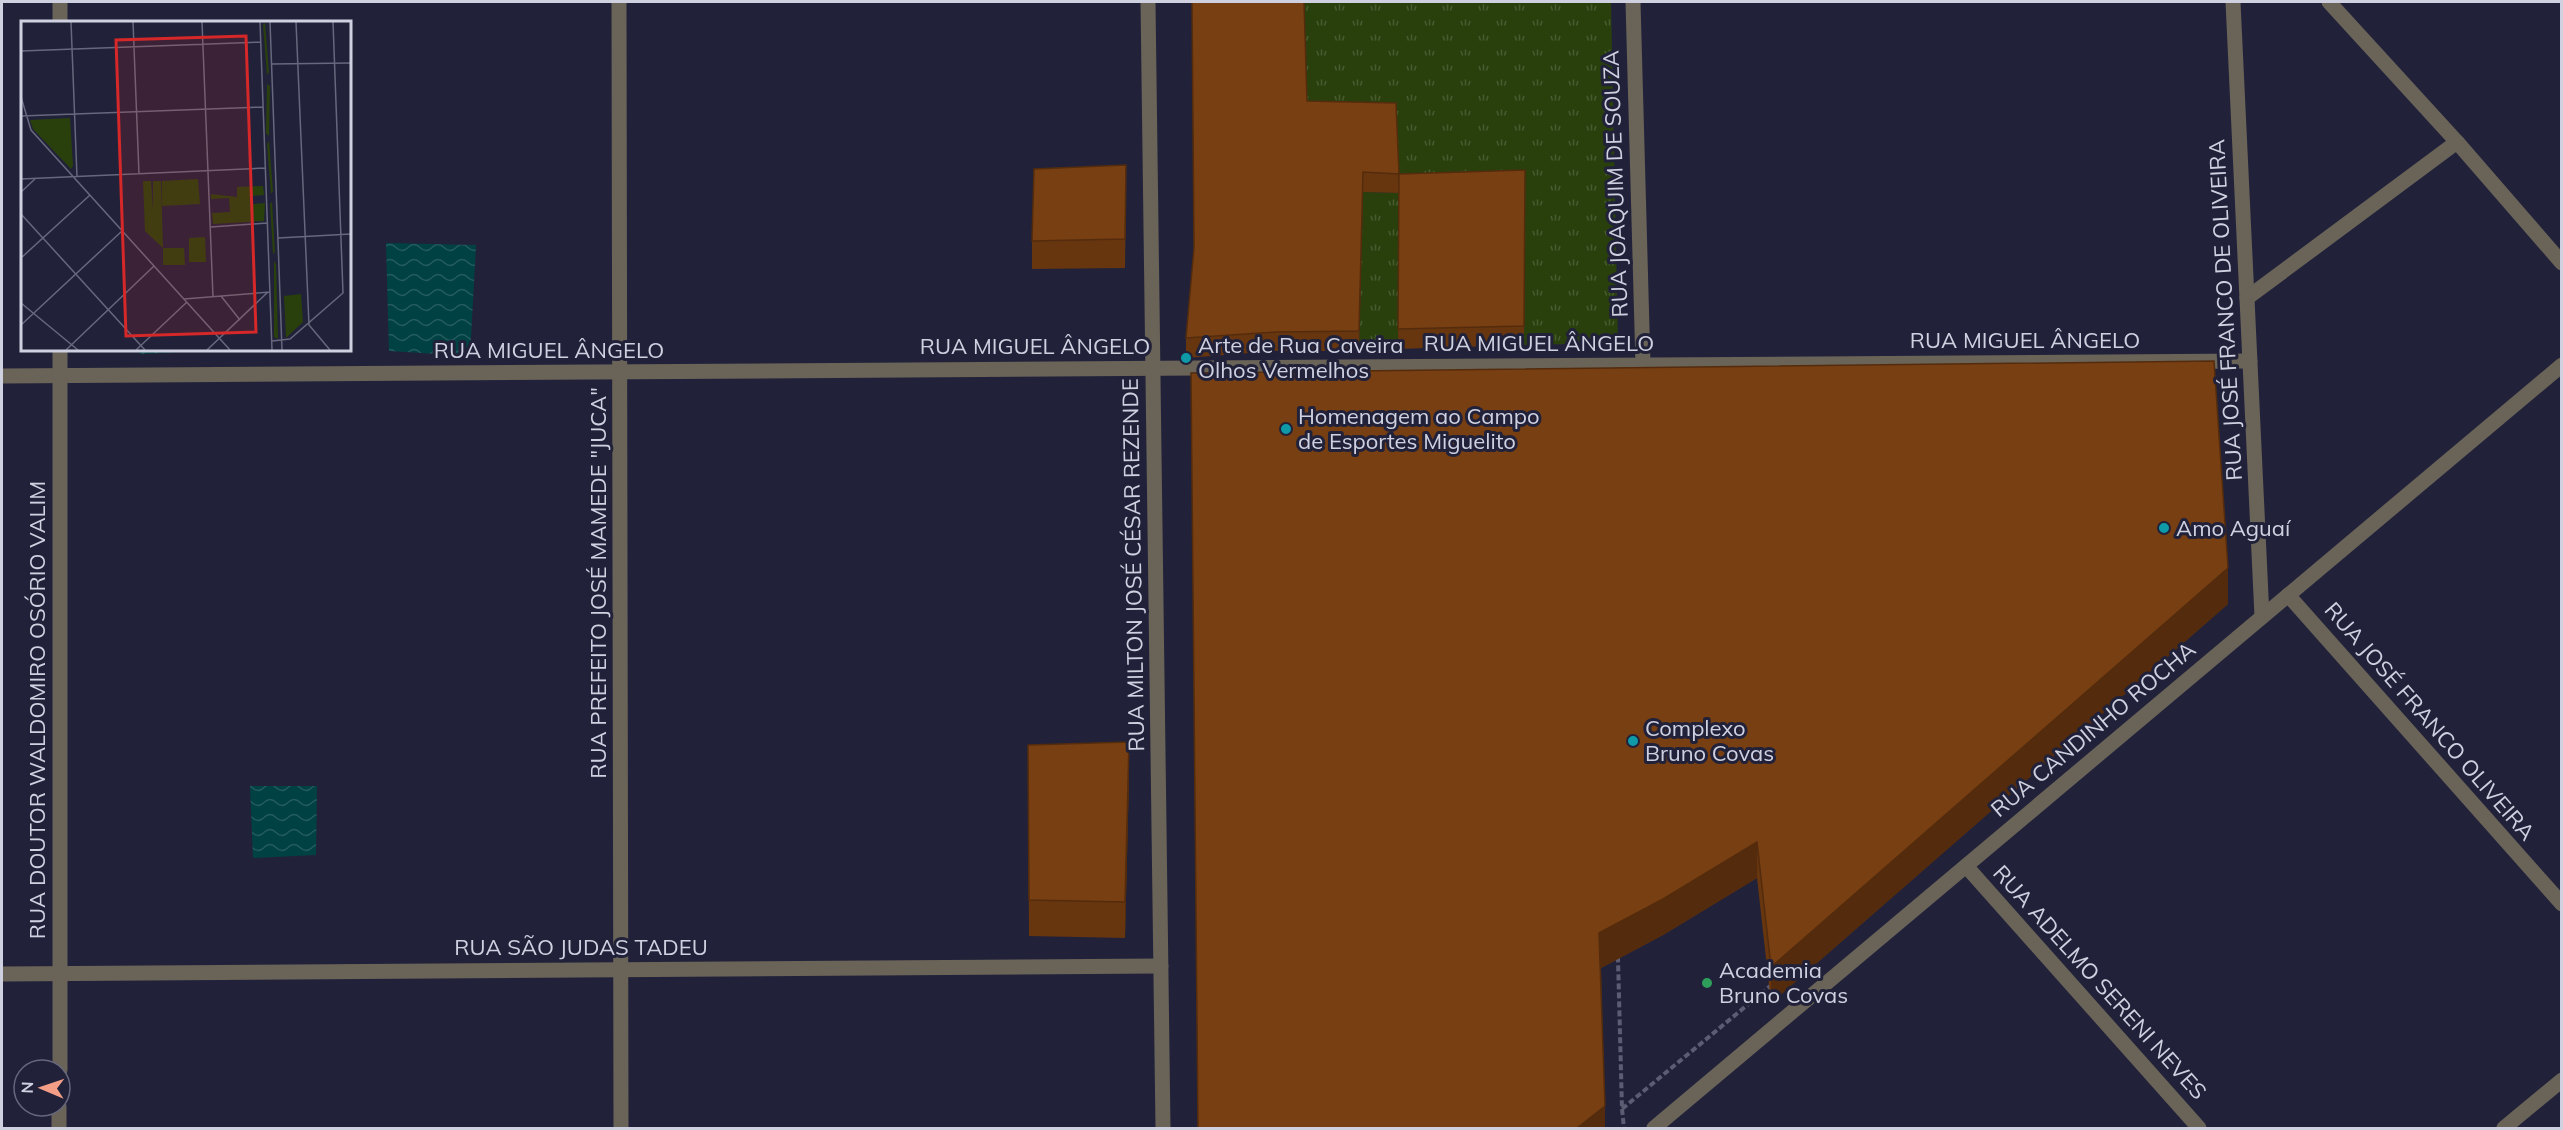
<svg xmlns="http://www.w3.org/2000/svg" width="2563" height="1130" viewBox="0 0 2563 1130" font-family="Mulish,sans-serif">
<defs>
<pattern id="grass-tufts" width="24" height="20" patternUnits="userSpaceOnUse" patternTransform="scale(1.5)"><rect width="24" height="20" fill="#29400d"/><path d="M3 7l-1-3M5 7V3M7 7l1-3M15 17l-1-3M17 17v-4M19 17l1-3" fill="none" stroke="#475b30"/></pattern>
<pattern id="water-waves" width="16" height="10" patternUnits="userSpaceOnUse" patternTransform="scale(1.5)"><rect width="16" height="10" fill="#004143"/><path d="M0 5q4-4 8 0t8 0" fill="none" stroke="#245b5e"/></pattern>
</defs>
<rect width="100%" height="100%" fill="#21223a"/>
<path fill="url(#grass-tufts)" d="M1303 2H1611L1618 343 1524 345 1525 190 1399 193 1398 349 1359 351 1363 192 1398 193 1307 121Z"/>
<g fill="url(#water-waves)">
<path d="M386 243 476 245 470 356 389 351Z"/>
<path d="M139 350H200V351L140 354Z"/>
<path d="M250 786H317L316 855 253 858Z"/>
</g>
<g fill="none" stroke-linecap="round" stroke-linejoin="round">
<g stroke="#5c5d73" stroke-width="4" stroke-dasharray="6 3" stroke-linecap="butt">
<path d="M2200 411 2214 597 2014 769 1769 987 1622 1109 1618 959 1596 952 1212 947 1208 427Z"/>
<path d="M1622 1109 1624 1128"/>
</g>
<g stroke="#6a6358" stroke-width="15">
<path d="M619 2 621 1128"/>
<path d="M1148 2 1163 1128"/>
<path d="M1633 2 1643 365"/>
<path d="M2233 2 2262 617"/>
<path d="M2329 2 2457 142 2562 263"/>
<path d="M60 22V2"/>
<path d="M2247 298 2457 142"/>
<path d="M2 376 2250 361"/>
<path d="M2288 595 2562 904"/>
<path d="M1966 866 2199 1128"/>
<path d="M2 974 1161 966"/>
<path d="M60 1070V350"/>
<path d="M59 1128V1106"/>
<path d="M1654 1128 2562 365"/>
<path d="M2504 1128 2562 1080"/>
</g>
</g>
<g fill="#67360f">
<path d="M1307 101 1396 103 1399 180 1525 170 1524 345 1398 349 1399 193 1363 192 1359 351H1276L1186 358V338L1194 250Z"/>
<path d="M1126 194 1125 268 1032 269V241Z"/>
<path d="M1191 373 2228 604 1771 1003 1757 878 1663 935 1601 968 1605 1128Z"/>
<path d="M1028 745 1129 778 1125 938 1029 936Z"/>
</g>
<g fill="#542c0d">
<path d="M2228 568V604L1771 1003V967Z"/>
<path d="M1129 742V778L1125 938V902Z"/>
<path d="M1757 842V878L1663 935 1599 969V933Z"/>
<path d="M1605 1106V1128H1577Z"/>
</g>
<g fill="#783f12" stroke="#542c0d" stroke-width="1.5">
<path d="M1192 2H1304L1307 101 1396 103 1399 174 1363 172 1359 331 1276 332 1186 338 1194 248Z"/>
<path d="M1126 165 1125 239 1032 241 1034 169Z"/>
<path d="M1525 170 1524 326 1398 329 1399 174Z"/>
<path d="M2214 361 2228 568 1771 967 1757 842 1663 899 1599 933 1605 1106 1577 1128H1198L1191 373Z"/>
<path d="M1129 742 1125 902 1029 900 1028 745Z"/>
</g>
<g fill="#0f9aa8" stroke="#21223a" stroke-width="2">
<circle cx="1186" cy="358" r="6"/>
<circle cx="1286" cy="429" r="6"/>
<circle cx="2164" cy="528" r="6"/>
<circle cx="1633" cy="741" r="6"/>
</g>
<circle fill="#2e9e5b" stroke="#21223a" stroke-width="2" cx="1707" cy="983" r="6"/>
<g text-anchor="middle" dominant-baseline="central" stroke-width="6" stroke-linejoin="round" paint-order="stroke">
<g font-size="22" fill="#cfd1e1" stroke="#21223a">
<text transform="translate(1615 184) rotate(-92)">RUA JOAQUIM DE SOUZA</text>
<text transform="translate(2225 310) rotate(-93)">RUA JOSÉ FRANCO DE OLIVEIRA</text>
<text x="2025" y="340">RUA MIGUEL ÂNGELO</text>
<text x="1539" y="343">RUA MIGUEL ÂNGELO</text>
<text x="1035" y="346">RUA MIGUEL ÂNGELO</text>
<text x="549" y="350">RUA MIGUEL ÂNGELO</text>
<text transform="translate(1133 565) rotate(-91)">RUA MILTON JOSÉ CÉSAR REZENDE</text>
<text transform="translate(598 583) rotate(-90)">RUA PREFEITO JOSÉ MAMEDE "JUCA"</text>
<text transform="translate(37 710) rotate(-90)">RUA DOUTOR WALDOMIRO OSÓRIO VALIM</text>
<text transform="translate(2430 721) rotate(49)">RUA JOSÉ FRANCO OLIVEIRA</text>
<text transform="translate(2093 729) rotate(-40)">RUA CANDINHO ROCHA</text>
<text x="581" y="947">RUA SÃO JUDAS TADEU</text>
<text transform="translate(2100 982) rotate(48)">RUA ADELMO SERENI NEVES</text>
</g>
<g font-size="22" fill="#cfd1e1" stroke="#21223a" text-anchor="start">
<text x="1198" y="345">Arte de Rua Caveira<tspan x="1198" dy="25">Olhos Vermelhos</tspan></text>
<text x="1298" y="416">Homenagem ao Campo<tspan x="1298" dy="25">de Esportes Miguelito</tspan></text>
<text x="2176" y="528">Amo Aguaí</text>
<text x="1645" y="728">Complexo<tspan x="1645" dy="25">Bruno Covas</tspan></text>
<text x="1719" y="970">Academia<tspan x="1719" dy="25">Bruno Covas</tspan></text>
</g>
</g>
<g transform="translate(21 21)">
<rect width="330" height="330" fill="#21223a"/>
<path d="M242 165 243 174 231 175 232 183 244 182 243 200 192 203 191 192 209 191 208 177 190 178V173L216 176V166Z" fill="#29400d"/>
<path d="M244 2 248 51 246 54 242 4ZM246 63 249 65 248 115 245 112ZM49 97 52 145 50 148 12 108 9 99ZM248 120 252 170 250 173 246 123ZM251 181 254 231 252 233 249 183ZM184 216 185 241H168V217ZM253 240 255 243 257 318 253 316Z" fill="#29400d"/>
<path d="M177 158 179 183 141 185V160ZM130 160 132 190V160H140L142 227H163L164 244H142V227L124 210 122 160ZM280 273 282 301 265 317 263 275Z" fill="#29400d"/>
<path fill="none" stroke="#67687d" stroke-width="1.5" d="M50 1 56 156M112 1 118 153M181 1 192 276M239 1 251 329M249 1 261 329M275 1 288 304 309 329M0 30 239 21M251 43 330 42M0 76 10 109 209 329M0 95 242 86M0 158 244 147M0 171 14 158M0 193 124 329M190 206 246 202M257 217 330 213M0 237 69 174M200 275 219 299M163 278 249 271M0 282 57 329M0 304 101 210M251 320 269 318 322 272 312 1M45 329 133 245M115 329 166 281M186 329 247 271"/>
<path fill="#d62828" fill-opacity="0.15" stroke="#d62828" stroke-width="3" d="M225 15 235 311 105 315 95 19Z"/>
<rect width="330" height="330" fill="none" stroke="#cfd1e1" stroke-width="3"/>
</g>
<rect width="2563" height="1130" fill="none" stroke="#cfd1e1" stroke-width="6"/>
<g transform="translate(42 1088) rotate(272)"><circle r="28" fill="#21223a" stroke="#67687d" stroke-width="1.5"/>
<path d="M0-4.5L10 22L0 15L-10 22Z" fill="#f49e88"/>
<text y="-9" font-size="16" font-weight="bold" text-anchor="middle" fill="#cfd1e1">N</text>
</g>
</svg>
